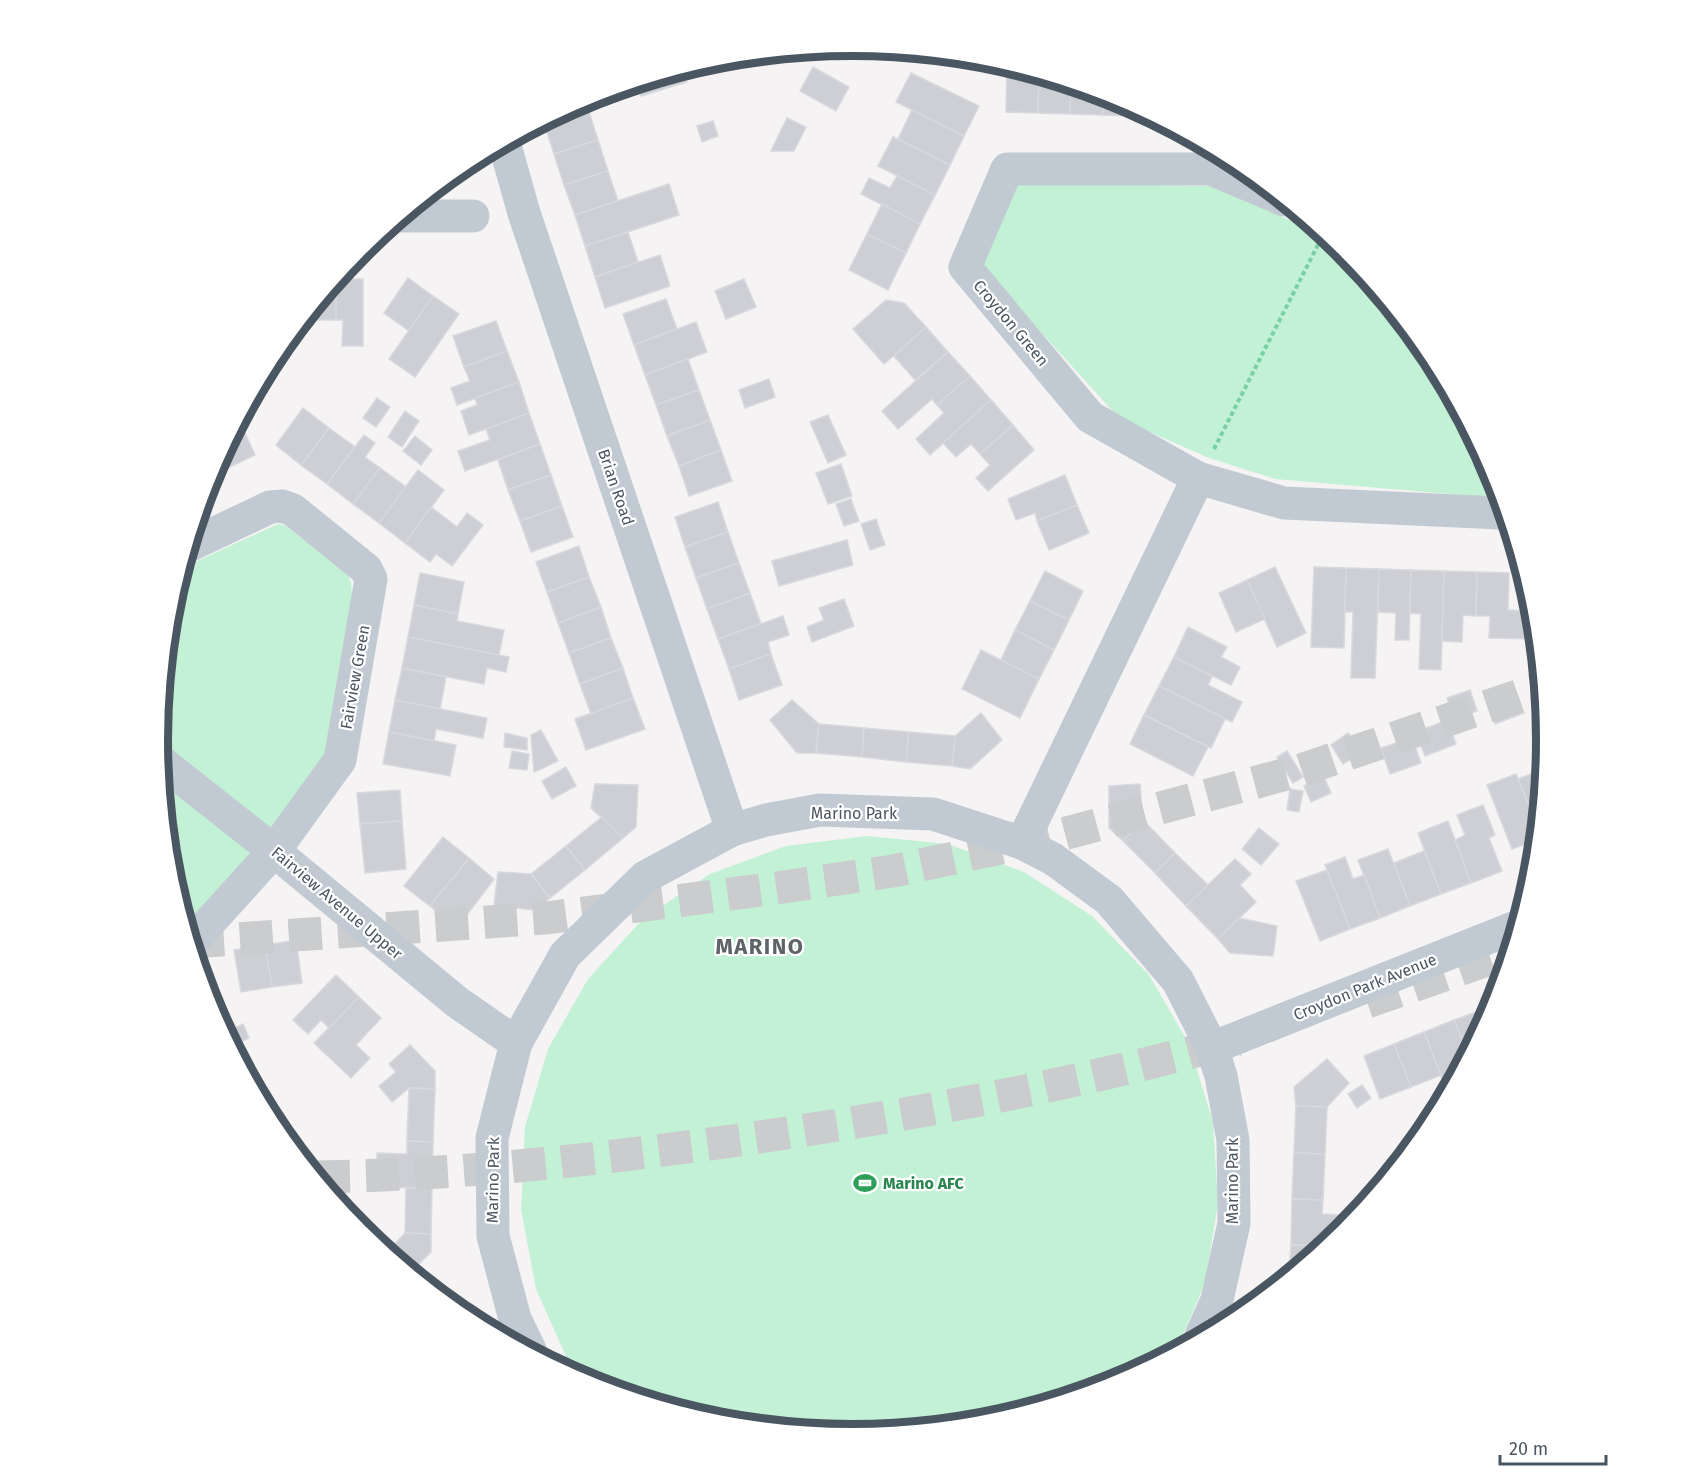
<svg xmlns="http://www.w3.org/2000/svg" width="1704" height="1479" viewBox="0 0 1704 1479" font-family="'Fira Sans',sans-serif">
<rect width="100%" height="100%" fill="#f5f3f3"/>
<g fill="#c3f1d5">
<path d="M1013 183 1209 186 1330 237 1343 249 1430 354 1494 474 1500 494 1496 498 1275 479 1209 458 1120 419 978 263Z"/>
<path d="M278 524 286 526 347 573 351 583 352 594 324 759 207 912 186 923 171 875 158 739 171 604 182 568Z"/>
<path d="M867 836 948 844 1024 872 1092 916 1149 975 1189 1044 1213 1122 1218 1203 1205 1283 1177 1349 1117 1381 987 1421 852 1434 716 1421 586 1381 580 1378 569 1363 536 1289 521 1209 525 1127 548 1049 588 979 643 919 710 874 786 846Z"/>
</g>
<g fill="#cdcfd5" stroke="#d7d9de" stroke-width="1.5">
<path d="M870 47 896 49 895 60 869 57Z"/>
<path d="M1007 64 1016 67V69L1039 74 1038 113 1006 112Z"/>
<path d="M813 67 849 87 836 111 800 91Z"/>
<path d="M675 71 687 82 641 96 637 83Z"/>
<path d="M911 73 979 106 964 136 896 102Z"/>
<path d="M1039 74 1071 84 1070 114 1038 113Z"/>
<path d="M1071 84 1104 94 1103 115 1070 114Z"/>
<path d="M610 91 613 100 544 123 543 121 587 98Z"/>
<path d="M1104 94 1118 98 1136 108V116L1103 115Z"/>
<path d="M1136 108 1153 117 1136 116Z"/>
<path d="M588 109 598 140 554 154 544 123Z"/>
<path d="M912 110 964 136 950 165 898 139Z"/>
<path d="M787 118 806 127 794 151H771Z"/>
<path d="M713 121 718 136 702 142 697 126Z"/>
<path d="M893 137 950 165 935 195 878 166Z"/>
<path d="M598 140 608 171 564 185 554 154Z"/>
<path d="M608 171 618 201 575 215 564 185Z"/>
<path d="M897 176 935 195 920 224 861 194 869 178 890 188Z"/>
<path d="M669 184 679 215 585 246 575 215Z"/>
<path d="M882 204 920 224 906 253 867 234Z"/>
<path d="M628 232 638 262 595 277 585 246Z"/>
<path d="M867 234 906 253 888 290 849 270Z"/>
<path d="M660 255 670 286 605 308 595 277Z"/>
<path d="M408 278 433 296 409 331 384 313Z"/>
<path d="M336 279H363V346H342L343 320H336Z"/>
<path d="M336 279V320H308V313Z"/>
<path d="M744 279 756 307 726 319 715 291Z"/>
<path d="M433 296 459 314 415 377 389 359Z"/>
<path d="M666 299 677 329 634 345 623 314Z"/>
<path d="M886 300 904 303 926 327 884 364 853 329Z"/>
<path d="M496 321 507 351 464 367 453 336Z"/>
<path d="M696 322 707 352 645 375 634 345Z"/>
<path d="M926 327 948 352 915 380 894 356Z"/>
<path d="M507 351 519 382 457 405 451 388 470 381 464 367Z"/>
<path d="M948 352 970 376 937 405 932 399 898 429 882 411Z"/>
<path d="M688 359 699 390 656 405 645 375Z"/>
<path d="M970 376 991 400 930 455 916 439 944 413 937 405Z"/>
<path d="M769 379 775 397 745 408 739 390Z"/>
<path d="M519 382 529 413 469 435 461 411 477 405 475 398Z"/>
<path d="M699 390 710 420 667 436 656 405Z"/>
<path d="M377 398 390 407 376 427 363 418Z"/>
<path d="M991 400 1013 425 980 454 971 444 956 457 943 443Z"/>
<path d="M303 408 329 428 301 465 276 445Z"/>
<path d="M405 411 419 421 402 447 388 437Z"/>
<path d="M529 413 540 444 465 471 458 451 490 440 486 429Z"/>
<path d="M828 415 846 455 828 463 810 422Z"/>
<path d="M239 420 255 455 226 469 220 456Z"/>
<path d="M710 420 721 450 679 466 667 436Z"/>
<path d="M1013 425 1034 450 988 491 976 478 990 465 980 454Z"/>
<path d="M329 428 355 447 327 484 301 465Z"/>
<path d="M364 435 375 443 365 457 380 468 353 504 327 484Z"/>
<path d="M415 436 432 450 421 465 403 451Z"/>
<path d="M540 444 551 475 508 490 498 460Z"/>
<path d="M721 450 732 481 689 496 679 466Z"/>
<path d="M220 456 226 469 209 477 211 473Z"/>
<path d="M841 464 852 496 828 504 816 473Z"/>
<path d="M380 468 406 487 379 523 353 504Z"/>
<path d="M418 470 444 490 405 543 379 523Z"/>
<path d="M551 475 562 506 520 521 508 490Z"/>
<path d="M1065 475 1077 505 1037 521 1035 513 1016 520 1008 499Z"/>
<path d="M851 499 859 521 844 526 836 504Z"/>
<path d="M718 502 728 532 685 547 675 517Z"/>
<path d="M1077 505 1089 533 1049 550 1037 521Z"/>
<path d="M562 506 573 537 531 552 520 521Z"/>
<path d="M431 507 457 527 467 513 483 525 452 566 436 554 430 562 405 543Z"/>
<path d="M876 519 885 545 870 550 861 524Z"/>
<path d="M728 532 739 563 696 578 685 547Z"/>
<path d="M847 540 853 565 779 586 772 561Z"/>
<path d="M579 546 589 577 547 592 536 562Z"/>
<path d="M739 563 750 593 707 609 696 578Z"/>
<path d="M1275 567 1306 633 1277 647 1247 580Z"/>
<path d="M1314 567 1346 568 1344 648 1311 647Z"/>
<path d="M1346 568 1379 569 1375 678H1351L1353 612H1345Z"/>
<path d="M1379 569 1411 570 1409 640H1395L1396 613 1378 612Z"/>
<path d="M1411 570 1444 571 1441 670 1419 669 1421 614 1410 613Z"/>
<path d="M1045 571 1083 591 1069 620 1030 601Z"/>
<path d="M1444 571 1477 572 1476 616 1463 615 1462 642 1442 641Z"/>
<path d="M1477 572 1509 573 1508 610 1534 611 1535 639 1489 638 1490 616H1476Z"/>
<path d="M420 573 464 582 458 614 414 605Z"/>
<path d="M589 577 601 607 558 623 547 592Z"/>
<path d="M1247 580 1265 619 1236 632 1219 593Z"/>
<path d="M750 593 761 624 718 639 707 609Z"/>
<path d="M844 599 854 626 812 642 807 627 824 620 819 608Z"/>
<path d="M1030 601 1069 620 1054 650 1015 630Z"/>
<path d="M414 605 458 614 457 621 504 630 499 655 408 637Z"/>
<path d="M601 607 611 638 569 653 558 623Z"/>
<path d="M783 616 789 635 768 642 771 654 729 669 718 639Z"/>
<path d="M1188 627 1227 647 1221 657 1240 667 1231 685 1174 657Z"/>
<path d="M1015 630 1054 650 1039 679 1001 660Z"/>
<path d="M408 637 509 657 506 672 487 668 484 684 402 668Z"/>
<path d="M611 638 623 668 580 684 569 653Z"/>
<path d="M981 650 1039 679 1020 718 962 689Z"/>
<path d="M771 654 782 685 739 700 729 669Z"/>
<path d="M1174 657 1212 676 1208 685 1242 702 1232 722 1159 686Z"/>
<path d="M402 668 446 677 440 709 395 700Z"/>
<path d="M623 668 633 698 591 714 580 684Z"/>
<path d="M1159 686 1225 719 1211 748 1144 715Z"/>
<path d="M1470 690 1477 711 1454 719 1447 698Z"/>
<path d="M1518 696 1524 713 1495 724 1489 707Z"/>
<path d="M633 698 645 729 586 750 575 719Z"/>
<path d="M395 700 487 718 483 738 436 729 434 741 389 732Z"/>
<path d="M792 700 819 724 816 753H797L770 720Z"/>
<path d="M981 713 1002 740 970 769 952 766 955 736Z"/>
<path d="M1144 715 1208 747 1193 776 1130 744Z"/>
<path d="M1448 720 1456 744 1425 756 1416 732Z"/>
<path d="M819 724 864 728 862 757 816 753Z"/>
<path d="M864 728 909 732 906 762 862 757Z"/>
<path d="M541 730 558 761 534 772 531 735Z"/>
<path d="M389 732 456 745 450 776 383 764Z"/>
<path d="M909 732 955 736 952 766 906 762Z"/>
<path d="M505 733 527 738V750L504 747Z"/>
<path d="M1348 733 1361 753 1343 764 1331 745Z"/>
<path d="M1412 738 1421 763 1390 774 1381 748Z"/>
<path d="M512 751 529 754 527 770 509 768Z"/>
<path d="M1287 751 1303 777 1293 783 1277 757Z"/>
<path d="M566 767 576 786 552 799 542 781Z"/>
<path d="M1544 769 1538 829 1518 779Z"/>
<path d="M1516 774 1538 829 1537 840 1512 849 1487 785Z"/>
<path d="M1324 777 1331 793 1311 802 1304 786Z"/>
<path d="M595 784 638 785 636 827 623 838 591 808Z"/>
<path d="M1140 784 1143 820 1123 841 1109 828V786Z"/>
<path d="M1290 789 1303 791 1299 812 1287 810Z"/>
<path d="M400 790 402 821 360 824 357 793Z"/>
<path d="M1483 805 1495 835 1489 838 1502 871 1471 883 1455 840 1465 835 1457 815Z"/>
<path d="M602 817 623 838 585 870 566 846Z"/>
<path d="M1143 820 1175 853 1155 873 1123 841Z"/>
<path d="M402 821 406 869 365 873 360 824Z"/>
<path d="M1448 821 1471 883 1441 894 1418 833Z"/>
<path d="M1259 828 1279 844 1261 865 1242 849Z"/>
<path d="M443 837 469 858 430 906 404 886Z"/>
<path d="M566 846 585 870 550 898 531 874Z"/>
<path d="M1388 849 1410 906 1380 918 1358 860Z"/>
<path d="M1424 851 1441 894 1410 906 1394 863Z"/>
<path d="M1175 853 1208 885 1186 906 1155 873Z"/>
<path d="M1345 857 1353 879 1364 875 1380 918 1350 929 1325 865Z"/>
<path d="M469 858 494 879 457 928 430 906Z"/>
<path d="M1235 859 1251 874 1240 885 1256 902 1218 939 1186 906Z"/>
<path d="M1327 870 1350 929 1320 941 1296 881Z"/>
<path d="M498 872 531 874 550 898 535 910 494 906Z"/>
<path d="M1239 918 1277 926 1273 956 1230 953 1218 939Z"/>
<path d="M296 940 302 983 272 987 265 945Z"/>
<path d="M265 945 272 987 241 992 234 950Z"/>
<path d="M336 975 359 997 329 1028 321 1020 308 1034 293 1020Z"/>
<path d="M217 995 233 1029 243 1024 249 1038 232 1046 208 999Z"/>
<path d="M359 997 381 1018 356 1045 370 1058 351 1078 314 1043Z"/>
<path d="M1485 1009 1488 1016 1468 1054 1454 1020Z"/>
<path d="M1454 1020 1468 1054 1447 1092 1424 1032Z"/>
<path d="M1424 1032 1441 1075 1411 1087 1394 1044Z"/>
<path d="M1394 1044 1411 1087 1380 1099 1364 1056Z"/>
<path d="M410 1045 435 1071V1089L409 1088 392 1102 379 1086 396 1072 389 1064Z"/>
<path d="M1327 1059 1349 1083 1327 1107 1296 1106 1294 1087Z"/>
<path d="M1362 1085 1371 1098 1357 1108 1348 1094Z"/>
<path d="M409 1088 435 1089 433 1142 407 1141Z"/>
<path d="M1296 1106 1327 1107 1325 1154 1294 1153Z"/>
<path d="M407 1141 433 1142 432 1188 376 1187 377 1153 407 1154Z"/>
<path d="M1294 1153 1325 1154 1323 1200 1292 1199Z"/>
<path d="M406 1188H432L431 1234 405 1233Z"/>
<path d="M1292 1199 1323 1200 1322 1214 1339 1215V1234L1335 1237H1322L1321 1246 1291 1245Z"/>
<path d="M405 1233 431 1234V1252L411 1272 387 1252Z"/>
<path d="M1291 1245 1321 1246V1249L1289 1275Z"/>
</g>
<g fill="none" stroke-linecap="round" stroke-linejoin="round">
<g stroke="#caccce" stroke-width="33" stroke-dasharray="33 16" stroke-linecap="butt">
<path d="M191 942 546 918 776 888 893 871 1052 837 1298 771 1541 688"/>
<path d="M1367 1002 1510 952"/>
<path d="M317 1177C456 1175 594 1160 732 1141 902 1117 1071 1086 1237 1040"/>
</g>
<path stroke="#7ad0a6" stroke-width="4" stroke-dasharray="4.5 3" stroke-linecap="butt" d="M1214 449 1324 233"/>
<g stroke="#c1cad2" stroke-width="33">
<path d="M504 142 524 213 732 830"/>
<path d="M1284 200 1211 169H1007L965 267 1090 417 1198 478 1284 503 1500 513 1504 507"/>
<path d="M401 216H473"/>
<path d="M188 546 270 507 282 506 293 510 366 569 371 579 340 760 274 851 199 934 190 938"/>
<path d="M160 761 274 851 457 1002 516 1043"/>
<path d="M1022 843 1198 478"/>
<path d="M1212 1048 1518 926"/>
<path d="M531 1352 515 1319 493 1236 492 1138 516 1043 565 955 645 877 732 830 766 820 820 810 933 814 1022 843 1053 859 1109 900 1178 981 1212 1048 1221 1076 1233 1140 1234 1223 1217 1300 1201 1336"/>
</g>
</g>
<defs>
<g id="stadium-bare" transform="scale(1.8)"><path d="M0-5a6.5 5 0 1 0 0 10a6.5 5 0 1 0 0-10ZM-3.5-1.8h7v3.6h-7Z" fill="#2e9e5b" stroke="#fff" stroke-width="2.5" paint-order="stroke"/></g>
</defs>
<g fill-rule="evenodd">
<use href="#stadium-bare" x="865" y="1183"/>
</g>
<g text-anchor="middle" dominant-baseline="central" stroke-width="4.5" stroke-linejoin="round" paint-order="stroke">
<g font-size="16" fill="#4a5661" stroke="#fff">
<text transform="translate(1011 323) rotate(50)">Croydon Green</text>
<text transform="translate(616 487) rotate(71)">Brian Road</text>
<text transform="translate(355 677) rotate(-80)">Fairview Green</text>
<text x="854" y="813">Marino Park</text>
<text transform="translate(337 903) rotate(40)">Fairview Avenue Upper</text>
<text transform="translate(1365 987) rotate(-22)">Croydon Park Avenue</text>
<text transform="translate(493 1180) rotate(-89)">Marino Park</text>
<text transform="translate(1232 1181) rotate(-90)">Marino Park</text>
</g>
<g font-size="16" font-weight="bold" fill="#27864d" stroke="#fff" text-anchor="start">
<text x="883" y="1183">Marino AFC</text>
</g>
<g font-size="22" font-weight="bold" letter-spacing="1.5" fill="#5f6368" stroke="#fff">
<text x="760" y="946">MARINO</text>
</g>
</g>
<path d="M0 0H1704V1479H0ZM168 740a684 684 0 1 1 1368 0a684 684 0 1 1-1368 0Z" fill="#fff" fill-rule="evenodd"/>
<path fill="none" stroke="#4a5661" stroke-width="8" d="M168 740a684 684 0 1 1 1368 0a684 684 0 1 1-1368 0Z"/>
<path d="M1500 1455v9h106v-9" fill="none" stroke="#4a5661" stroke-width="3"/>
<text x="1509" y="1455" font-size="18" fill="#4a5661" stroke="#ffffff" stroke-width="4.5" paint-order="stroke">20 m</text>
</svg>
